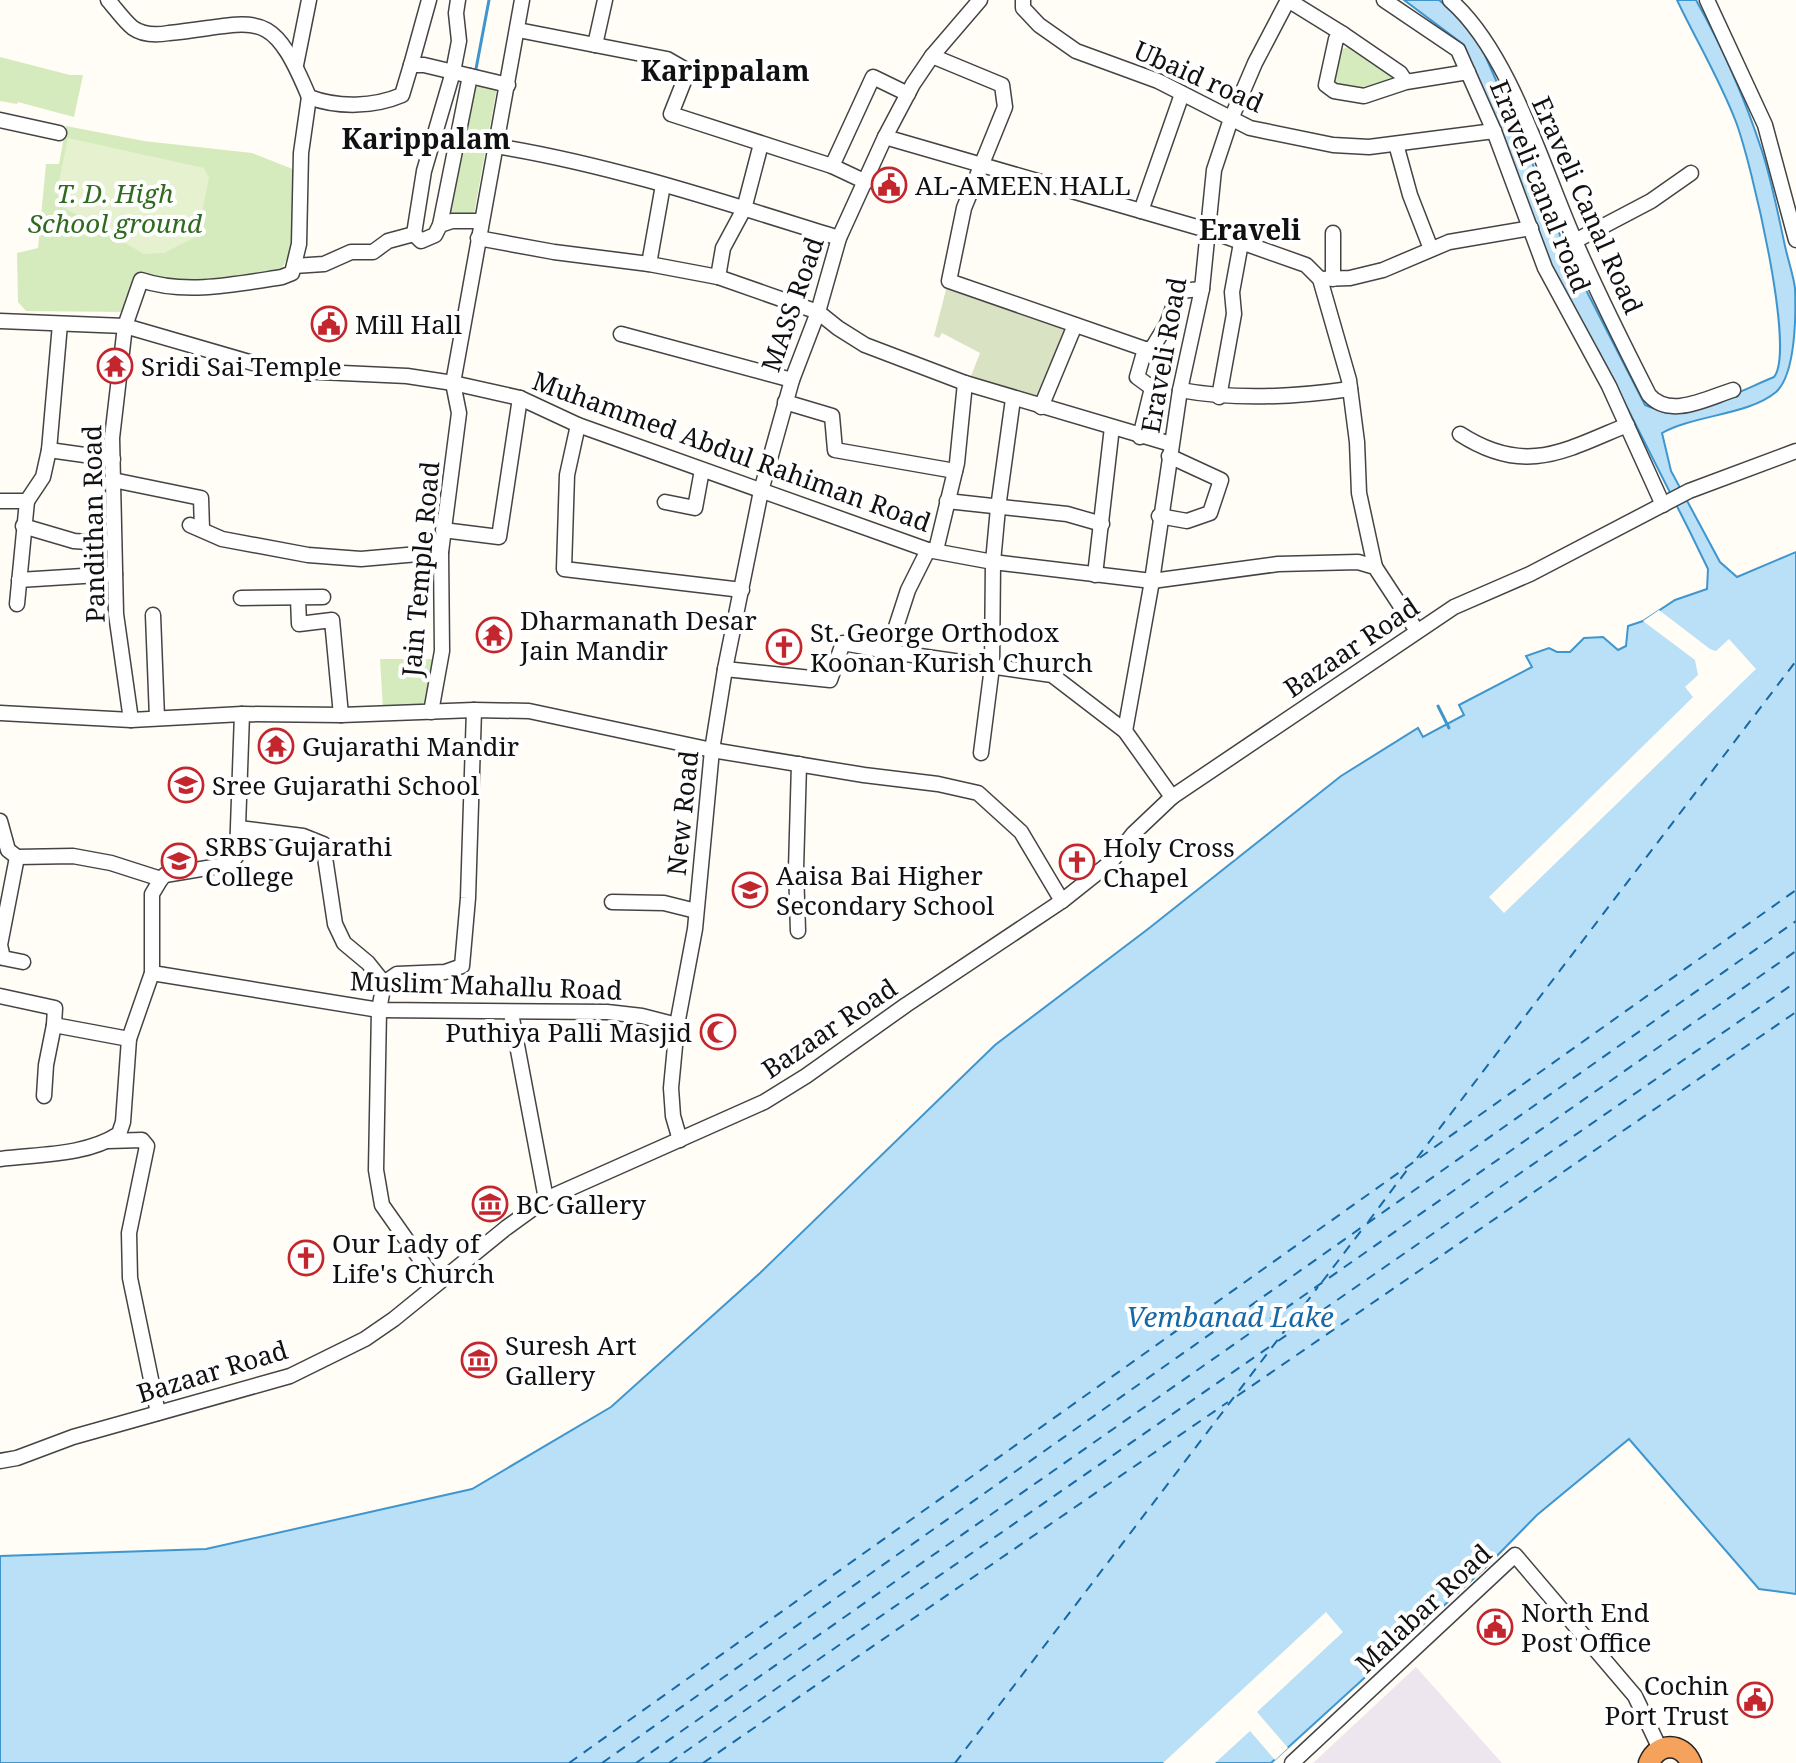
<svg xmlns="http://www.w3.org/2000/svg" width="1796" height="1763" viewBox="0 0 1796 1763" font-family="'Noto Serif',serif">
<rect width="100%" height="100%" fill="#fffdf5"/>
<path fill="#eee6ef" d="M1416 1667 1502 1763H1313Z"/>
<g fill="#d5ebbd">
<path d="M1351 45 1397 76 1395 81C1375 88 1352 95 1334 82L1341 50Z"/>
<path d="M0 57 70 75H83L74 117 18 102 17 104 0 101Z"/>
<path d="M460 82 497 87 473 219 440 213Z"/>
<path d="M66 126 144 141 252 153 295 170C297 201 299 244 280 271 228 279 194 287 140 274L125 312 26 311 18 302 17 253 38 248 46 164H59Z"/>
<path d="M380 659H432C432 709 430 705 383 710Z"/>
</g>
<path fill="#d9e3c4" d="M947 286 1008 304 1069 332 1039 403 969 381 980 353 942 333 939 338 934 336Z"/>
<path fill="#e6f2cf" d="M68 138 204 168 209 178 197 236 164 253 144 254 60 205 57 191Z"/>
<path fill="#b9e0f7" stroke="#3f96cf" stroke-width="2" d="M1404 0H1439L1466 23 1484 53 1530 157 1566 251 1645 405C1684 423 1737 392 1774 377 1796 350 1751 162 1736 122 1720 80 1696 40 1677 0H1696C1723 48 1745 99 1762 151 1772 182 1778 214 1785 246 1788 260 1793 274 1795 288 1796 314 1796 374 1776 392 1749 415 1694 415 1662 433L1671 471 1720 562 1737 577 1796 552V1594L1759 1589 1629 1439 1537 1515 1484 1569 1271 1763H0V1556L206 1549 472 1489 611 1407 760 1273 995 1045 1148 929 1341 776 1418 728 1423 737 1464 715 1459 705 1532 667 1526 656 1549 648 1557 652H1570L1584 638 1603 637 1618 650 1626 646 1628 626 1643 621 1675 600 1707 589 1708 569 1690 532 1598 350 1572 321 1464 45Z"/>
<g fill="#fffdf5">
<path d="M1659 610 1710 649 1716 651 1729 639 1756 669 1504 913 1489 897 1693 697 1685 687 1698 675 1695 660 1643 621Z"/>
<path d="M1326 1612 1343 1632 1257 1712 1288 1748 1275 1760 1250 1731 1215 1763H1163Z"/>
</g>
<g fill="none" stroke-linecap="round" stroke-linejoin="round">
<g stroke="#3f96cf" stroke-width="3">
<path d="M476 69 489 0"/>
<path d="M1438 706 1449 728"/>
</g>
<g stroke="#1768a6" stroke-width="2" stroke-dasharray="10 8" stroke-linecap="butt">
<path d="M1417 1158 1796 661"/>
<path d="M1368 1222 1410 1166"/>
<path d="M1322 1282 1364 1227"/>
<path d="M1278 1341 1796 982"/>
<path d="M1237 1396 1796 1012"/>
<path d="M569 1763 1796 890"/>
<path d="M602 1763 1796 921"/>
<path d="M636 1763 1796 951"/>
<path d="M669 1763 1272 1345"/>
<path d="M703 1763 1228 1402"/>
<path d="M955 1763 1318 1287"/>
</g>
<g stroke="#444" stroke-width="17">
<g id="minor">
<path d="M108 0C116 9 124 21 133 28 143 35 158 35 169 33 258 24 270 3 309 97"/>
<path d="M1023 0V8L1039 25 1076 51 1158 81 1250 128 1333 145 1369 147 1494 131"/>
<path d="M1288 0 1343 34"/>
<path d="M1384 0 1458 50 1494 131 1545 268 1609 386 1663 505"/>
<path d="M1450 0C1510 52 1543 169 1575 241 1598 294 1623 344 1649 395 1670 419 1707 398 1733 390"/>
<path d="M1707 0 1765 125 1796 240"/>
<path d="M518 30 667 59 688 71 671 114 832 166 866 182"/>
<path d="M595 45 605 0"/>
<path d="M932 56 1002 85 1005 107 964 208 949 281 1145 349 1137 377 1152 388 1140 437"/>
<path d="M296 65 309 0"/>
<path d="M411 65 429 0"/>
<path d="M1406 82 1400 73 1343 34 1336 39 1326 85 1334 91 1364 96 1406 82 1468 72"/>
<path d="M309 97C338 108 374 107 402 95L411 65H424L508 85"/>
<path d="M0 120 59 133"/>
<path d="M885 137 1207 230 1306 265 1320 279 1349 380 1357 442 1359 493 1375 567"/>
<path d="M1396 144 1410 195 1431 249"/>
<path d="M496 146C613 165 726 203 839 238"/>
<path d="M832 166 873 77 908 94"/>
<path d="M1141 211 1182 94"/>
<path d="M440 225 470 76"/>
<path d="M1333 233V279"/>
<path d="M414 234 421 241 435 235 440 225 452 221H481"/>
<path d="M478 238 554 252 649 264 718 277 818 312 838 328 865 345 965 383 1171 444"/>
<path d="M1575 241 1651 201 1691 173"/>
<path d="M649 264 663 185"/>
<path d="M294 266 324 264 351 252H373L388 241 414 234 424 171 453 72 459 41 456 13 458 0"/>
<path d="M718 277 723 248 744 209 761 144"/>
<path d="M1320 279 1350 278 1383 270 1449 242 1531 228"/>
<path d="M0 321 125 326 277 370 407 376 453 383 520 398 578 425 928 550 993 562 1152 581 1278 564 1358 562 1375 567 1417 631"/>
<path d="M621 334 792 380"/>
<path d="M1145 349 1151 350 1167 324 1179 291 1202 289"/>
<path d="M1180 390C1235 400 1295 397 1350 389"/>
<path d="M1219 397 1234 314 1232 292 1241 243"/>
<path d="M785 402 832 416 835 450 955 471"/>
<path d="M1041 407 1075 325"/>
<path d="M578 425 567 475 564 569 742 590"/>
<path d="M1460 434C1525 476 1564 451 1627 425"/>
<path d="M49 450 113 459"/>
<path d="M113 480 201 498 202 529"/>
<path d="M0 501H27L43 477 49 450 60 324"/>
<path d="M947 501 1067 514 1102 524"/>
<path d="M665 502 695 508 702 470"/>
<path d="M1159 516 1187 521 1210 513 1221 480 1169 456"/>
<path d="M190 525 222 539 308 555 361 559 441 552"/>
<path d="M23 526 74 541 114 544"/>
<path d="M443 530 499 537 520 398"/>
<path d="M936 550 957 463 965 383"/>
<path d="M1095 575 1112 427"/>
<path d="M19 580 115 574"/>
<path d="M241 598 323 597"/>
<path d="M298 598 299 624 332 620 341 715"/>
<path d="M17 604 27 501"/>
<path d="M153 615 157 718"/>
<path d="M892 652 1052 675 1125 731 1172 797"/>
<path d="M725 669 830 680 843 643 892 652 895 630 908 590 928 550"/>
<path d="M431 712 442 651 441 552 459 413 453 383 522 0"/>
<path d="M0 713 131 720 242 714 341 715 474 710 529 711 712 750 864 775 938 784 978 793 1021 832 1062 901"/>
<path d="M131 720 116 614 112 438 125 326 141 280C185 295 237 284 282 277L292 273 299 244 301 153 309 97"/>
<path d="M1125 731 1152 581 1180 390 1202 289 1214 170 1231 119 1255 63 1288 0"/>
<path d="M981 753 992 667 993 562 998 508 1013 399"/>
<path d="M0 821 8 850 17 857 73 856 111 863 161 879"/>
<path d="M239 828 303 836 323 844 335 924 344 943 368 963 384 983"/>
<path d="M17 857 0 945 3 958 23 962"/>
<path d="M612 902 664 903 696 911"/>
<path d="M798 931 796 869 799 764"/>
<path d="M152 973 379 1010 607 1012 642 1016 677 1025"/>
<path d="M0 996 55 1008 54 1025 129 1039"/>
<path d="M511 1013 546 1199"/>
<path d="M44 1096 46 1065 54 1025"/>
<path d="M680 1140 673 1116 671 1088 677 1025 695 929 712 750 725 669 761 491 792 380 818 312 839 238 885 137 913 84 932 56 980 0"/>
<path d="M108 1141 142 1140 147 1146 129 1233 130 1278 158 1413"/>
<path d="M0 1159C39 1154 85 1156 119 1134L123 1122 129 1039 152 973V894L161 879 165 875 231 864 237 855 242 714"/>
<path d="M437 1283 382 1205 376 1170 379 1010 384 983 397 974 445 972 462 966 468 898 474 710"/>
<path d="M0 1461 17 1458 73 1437 290 1376 365 1339 394 1319 506 1228 546 1199 764 1102 806 1076 906 1005 1062 901 1111 862 1133 834 1172 797 1454 607 1530 574 1689 491 1796 451"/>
<path d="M1292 1763 1515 1555 1635 1696 1660 1749"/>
</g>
</g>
<g stroke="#222" stroke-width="23">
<path id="highway" d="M1649 1763C1658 1742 1682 1742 1691 1763"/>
</g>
<use href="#minor" stroke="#fff" stroke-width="14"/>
<use href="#highway" stroke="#f5a25d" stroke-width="20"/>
</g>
<defs>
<g id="civic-ring" transform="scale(1.8)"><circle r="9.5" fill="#fff" stroke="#c4262e" stroke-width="1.5"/><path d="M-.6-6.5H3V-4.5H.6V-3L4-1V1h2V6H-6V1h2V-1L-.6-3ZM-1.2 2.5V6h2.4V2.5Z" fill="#c4262e"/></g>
<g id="temple-ring" transform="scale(1.8)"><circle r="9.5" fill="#fff" stroke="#c4262e" stroke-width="1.5"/><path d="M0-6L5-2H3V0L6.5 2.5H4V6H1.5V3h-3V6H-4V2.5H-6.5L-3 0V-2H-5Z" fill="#c4262e"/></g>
<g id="church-ring" transform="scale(1.8)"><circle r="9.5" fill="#fff" stroke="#c4262e" stroke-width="1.5"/><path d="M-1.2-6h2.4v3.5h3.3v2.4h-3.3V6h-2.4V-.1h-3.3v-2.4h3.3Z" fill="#c4262e"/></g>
<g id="school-ring" transform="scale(1.8)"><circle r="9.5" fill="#fff" stroke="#c4262e" stroke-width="1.5"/><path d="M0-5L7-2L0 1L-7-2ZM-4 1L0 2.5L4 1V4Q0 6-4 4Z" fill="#c4262e"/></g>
<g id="university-ring" transform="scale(1.8)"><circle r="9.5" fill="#fff" stroke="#c4262e" stroke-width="1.5"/><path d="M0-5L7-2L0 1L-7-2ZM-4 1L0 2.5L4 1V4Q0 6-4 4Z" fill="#c4262e"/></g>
<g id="mosque-ring" transform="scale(1.8)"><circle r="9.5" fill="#fff" stroke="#c4262e" stroke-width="1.5"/><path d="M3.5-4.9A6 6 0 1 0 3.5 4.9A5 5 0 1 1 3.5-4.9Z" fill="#c4262e"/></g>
<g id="museum-ring" transform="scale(1.8)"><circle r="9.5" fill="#fff" stroke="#c4262e" stroke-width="1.5"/><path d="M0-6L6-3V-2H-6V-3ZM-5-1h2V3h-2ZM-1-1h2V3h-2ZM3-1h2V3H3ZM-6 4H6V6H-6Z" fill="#c4262e"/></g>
</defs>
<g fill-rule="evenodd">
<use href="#civic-ring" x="889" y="185"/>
<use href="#civic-ring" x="329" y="324"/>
<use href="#temple-ring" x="115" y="366"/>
<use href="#temple-ring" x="494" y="635"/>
<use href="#church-ring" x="784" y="647"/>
<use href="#temple-ring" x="276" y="746"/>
<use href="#school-ring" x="186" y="785"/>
<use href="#university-ring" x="179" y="861"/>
<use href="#church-ring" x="1077" y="862"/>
<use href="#school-ring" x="750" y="890"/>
<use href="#mosque-ring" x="718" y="1032"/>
<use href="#museum-ring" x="490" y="1204"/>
<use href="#church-ring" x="306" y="1258"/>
<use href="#museum-ring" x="479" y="1360"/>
<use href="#civic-ring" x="1495" y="1627"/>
<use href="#civic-ring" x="1755" y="1700"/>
</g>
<g text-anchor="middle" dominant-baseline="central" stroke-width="8" stroke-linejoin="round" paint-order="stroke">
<g font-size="26" fill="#111" stroke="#fff">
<text transform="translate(1199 76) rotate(24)">Ubaid road</text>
<text transform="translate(1541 186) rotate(68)">Eraveli canal road</text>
<text transform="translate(1588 205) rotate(66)">Eraveli Canal Road</text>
<text transform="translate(792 304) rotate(-71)">MASS Road</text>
<text transform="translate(1163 355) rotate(-80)">Eraveli Road</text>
<text transform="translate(732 451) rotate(20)">Muhammed Abdul Rahiman Road</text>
<text transform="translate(93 524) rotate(-91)">Pandithan Road</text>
<text transform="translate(420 569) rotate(-85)">Jain Temple Road</text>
<text transform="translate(1351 647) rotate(-34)">Bazaar Road</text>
<text transform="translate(682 813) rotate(-84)">New Road</text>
<text transform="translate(486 985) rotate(2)">Muslim Mahallu Road</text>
<text transform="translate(829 1028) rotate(-34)">Bazaar Road</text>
<text transform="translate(212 1371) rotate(-17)">Bazaar Road</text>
<text transform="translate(1423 1608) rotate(-43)">Malabar Road</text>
</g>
<g font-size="26" fill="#111" stroke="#fff" text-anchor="start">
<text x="915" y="185">AL-AMEEN HALL</text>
<text x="355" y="324">Mill Hall</text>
<text x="141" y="366">Sridi Sai Temple</text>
<text x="520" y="620">Dharmanath Desar<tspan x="520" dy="30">Jain Mandir</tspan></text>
<text x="810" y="632">St. George Orthodox<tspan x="810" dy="30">Koonan Kurish Church</tspan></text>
<text x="302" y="746">Gujarathi Mandir</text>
<text x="212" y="785">Sree Gujarathi School</text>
<text x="205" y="846">SRBS Gujarathi<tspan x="205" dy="30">College</tspan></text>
<text x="1103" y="847">Holy Cross<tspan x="1103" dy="30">Chapel</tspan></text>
<text x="776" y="875">Aaisa Bai Higher<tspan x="776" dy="30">Secondary School</tspan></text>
<text x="692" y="1032" text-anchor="end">Puthiya Palli Masjid</text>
<text x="516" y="1204">BC Gallery</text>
<text x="332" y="1243">Our Lady of<tspan x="332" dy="30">Life's Church</tspan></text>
<text x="505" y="1345">Suresh Art<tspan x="505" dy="30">Gallery</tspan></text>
<text x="1521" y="1612">North End<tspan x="1521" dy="30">Post Office</tspan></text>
<text x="1729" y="1685" text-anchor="end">Cochin<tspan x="1729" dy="30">Port Trust</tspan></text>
</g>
<g font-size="26" font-style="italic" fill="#2f6b1f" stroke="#fff">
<text x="115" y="193">T. D. High<tspan x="115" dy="30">School ground</tspan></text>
</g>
<g font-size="28" font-weight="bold" fill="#111" stroke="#fff">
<text x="725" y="70">Karippalam</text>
<text x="426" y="138">Karippalam</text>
<text x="1250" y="229">Eraveli</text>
</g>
<g font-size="28" font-style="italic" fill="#1768a6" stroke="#fff">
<text x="1230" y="1316">Vembanad Lake</text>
</g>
</g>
</svg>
